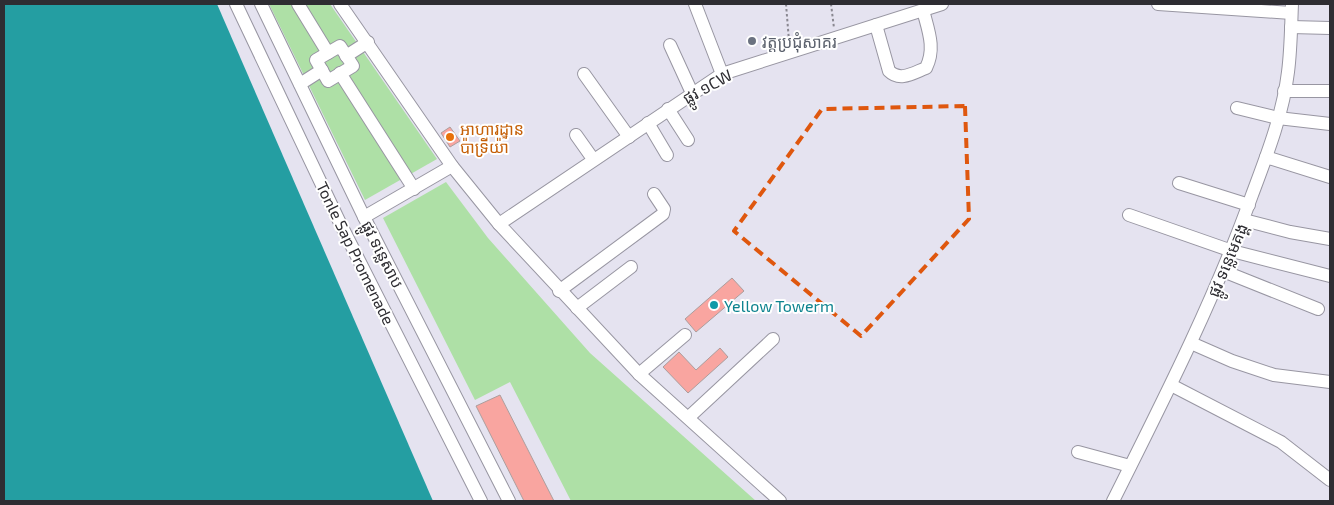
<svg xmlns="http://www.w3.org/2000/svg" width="1334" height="505" viewBox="0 0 1334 505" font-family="'Exo 2','Noto Sans Khmer',sans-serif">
<rect width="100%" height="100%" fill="#e5e3f0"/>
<g fill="#aee0a6">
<path d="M269 4H330L437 159 365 200Z"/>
<path d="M446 182 488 238 590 353 756 501H571L510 382 475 400 383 218Z"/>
</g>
<path fill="#249ea2" d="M4 4H217L433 501H4Z"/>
<g fill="#f9a5a0" stroke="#ac9e9d">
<path d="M450 127 460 141 450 147 441 133Z"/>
<path d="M732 278 744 291 696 332 685 319Z"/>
<path d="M720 348 728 357 688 393 663 367 679 352 696 370Z"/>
<path d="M500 395 554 501H524L476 406Z"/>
</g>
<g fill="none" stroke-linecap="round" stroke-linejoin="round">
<g stroke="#9896a2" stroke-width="14">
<g id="minor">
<path d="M236 4 340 223 481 501"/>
<path d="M261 4 364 217 509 501"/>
<path d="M298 4 328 53"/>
<path d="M340 4 452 166 499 224 639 374 780 501"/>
<path d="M695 4 722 74"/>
<path d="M1158 4 1291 13"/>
<path d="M876 25 889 71C900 82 913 73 926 68 936 48 928 30 923 10"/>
<path d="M1291 27 1330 28"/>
<path d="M670 45 692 93"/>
<path d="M340 46 353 66 328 81 316 60Z"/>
<path d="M346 56 368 42"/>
<path d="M340 73 414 189"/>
<path d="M584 74 629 137"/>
<path d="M300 84 322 70"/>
<path d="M1284 91H1330"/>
<path d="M1237 108 1278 118 1330 124"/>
<path d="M668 109 688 140"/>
<path d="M648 123 667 155"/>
<path d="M576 135 593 159"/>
<path d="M1266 157 1330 177"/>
<path d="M1179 183 1249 205"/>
<path d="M1129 215 1232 251 1330 276"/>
<path d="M364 217 452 166"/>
<path d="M1244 220 1290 232 1330 239"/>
<path d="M499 224 722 74 942 4"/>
<path d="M1223 271 1318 309"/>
<path d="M559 291 663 214 664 209 654 194"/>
<path d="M577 308 631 267"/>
<path d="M1191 343 1232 361 1274 375 1330 382"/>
<path d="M639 374 685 335"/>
<path d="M1171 385 1281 442 1330 480"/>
<path d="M689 417 773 339"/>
<path d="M1078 452 1130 466"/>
<path d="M1113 501C1163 401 1214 301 1252 195 1267 155 1283 114 1288 72 1291 49 1291 26 1292 4"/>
</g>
</g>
<g stroke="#8a8891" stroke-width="2" stroke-dasharray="2.5 2.5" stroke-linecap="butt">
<path d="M786 4 789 41"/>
<path d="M831 4 834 28"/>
</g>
<use href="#minor" stroke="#fff" stroke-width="12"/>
</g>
<path fill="none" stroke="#df570e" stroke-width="4" stroke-dasharray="10 6" stroke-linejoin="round" d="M965 106 969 219 861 336 734 231 822 109Z"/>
<circle fill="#6b7280" stroke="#fff" stroke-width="2" cx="752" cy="41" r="5"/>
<circle fill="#e8710a" stroke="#fff" stroke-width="2" cx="450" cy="137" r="5"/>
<circle fill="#0f9aa8" stroke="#fff" stroke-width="2" cx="714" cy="305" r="5"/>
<g text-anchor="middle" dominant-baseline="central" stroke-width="4" stroke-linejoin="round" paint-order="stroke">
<g font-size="16" fill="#5b616d" stroke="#fff" text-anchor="start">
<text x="762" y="41">វត្តប្រជុំសាគរ</text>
</g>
<g font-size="16" fill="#2e2d32" stroke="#fff">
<text transform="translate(707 86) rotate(-29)">ផ្លូវ ១CW</text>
<text transform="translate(356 253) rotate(64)">Tonle Sap Promenade</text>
<text transform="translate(383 254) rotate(63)">ផ្លូវ ទន្លេសាប</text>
<text transform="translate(1227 260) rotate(-67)">ផ្លូវ ទន្លេមេគង្គ</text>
</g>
<g font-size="16" fill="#c56008" stroke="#fff" text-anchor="start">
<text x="460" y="128">អាហារដ្ឋាន<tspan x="460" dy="18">ប៉ាទ្រីយ៉ា</tspan></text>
</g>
<g font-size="16" fill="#0d838f" stroke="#fff" text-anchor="start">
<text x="724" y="305">Yellow Towerm</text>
</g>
</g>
<rect width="1334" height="505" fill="none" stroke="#2e2d32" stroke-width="10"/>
</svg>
